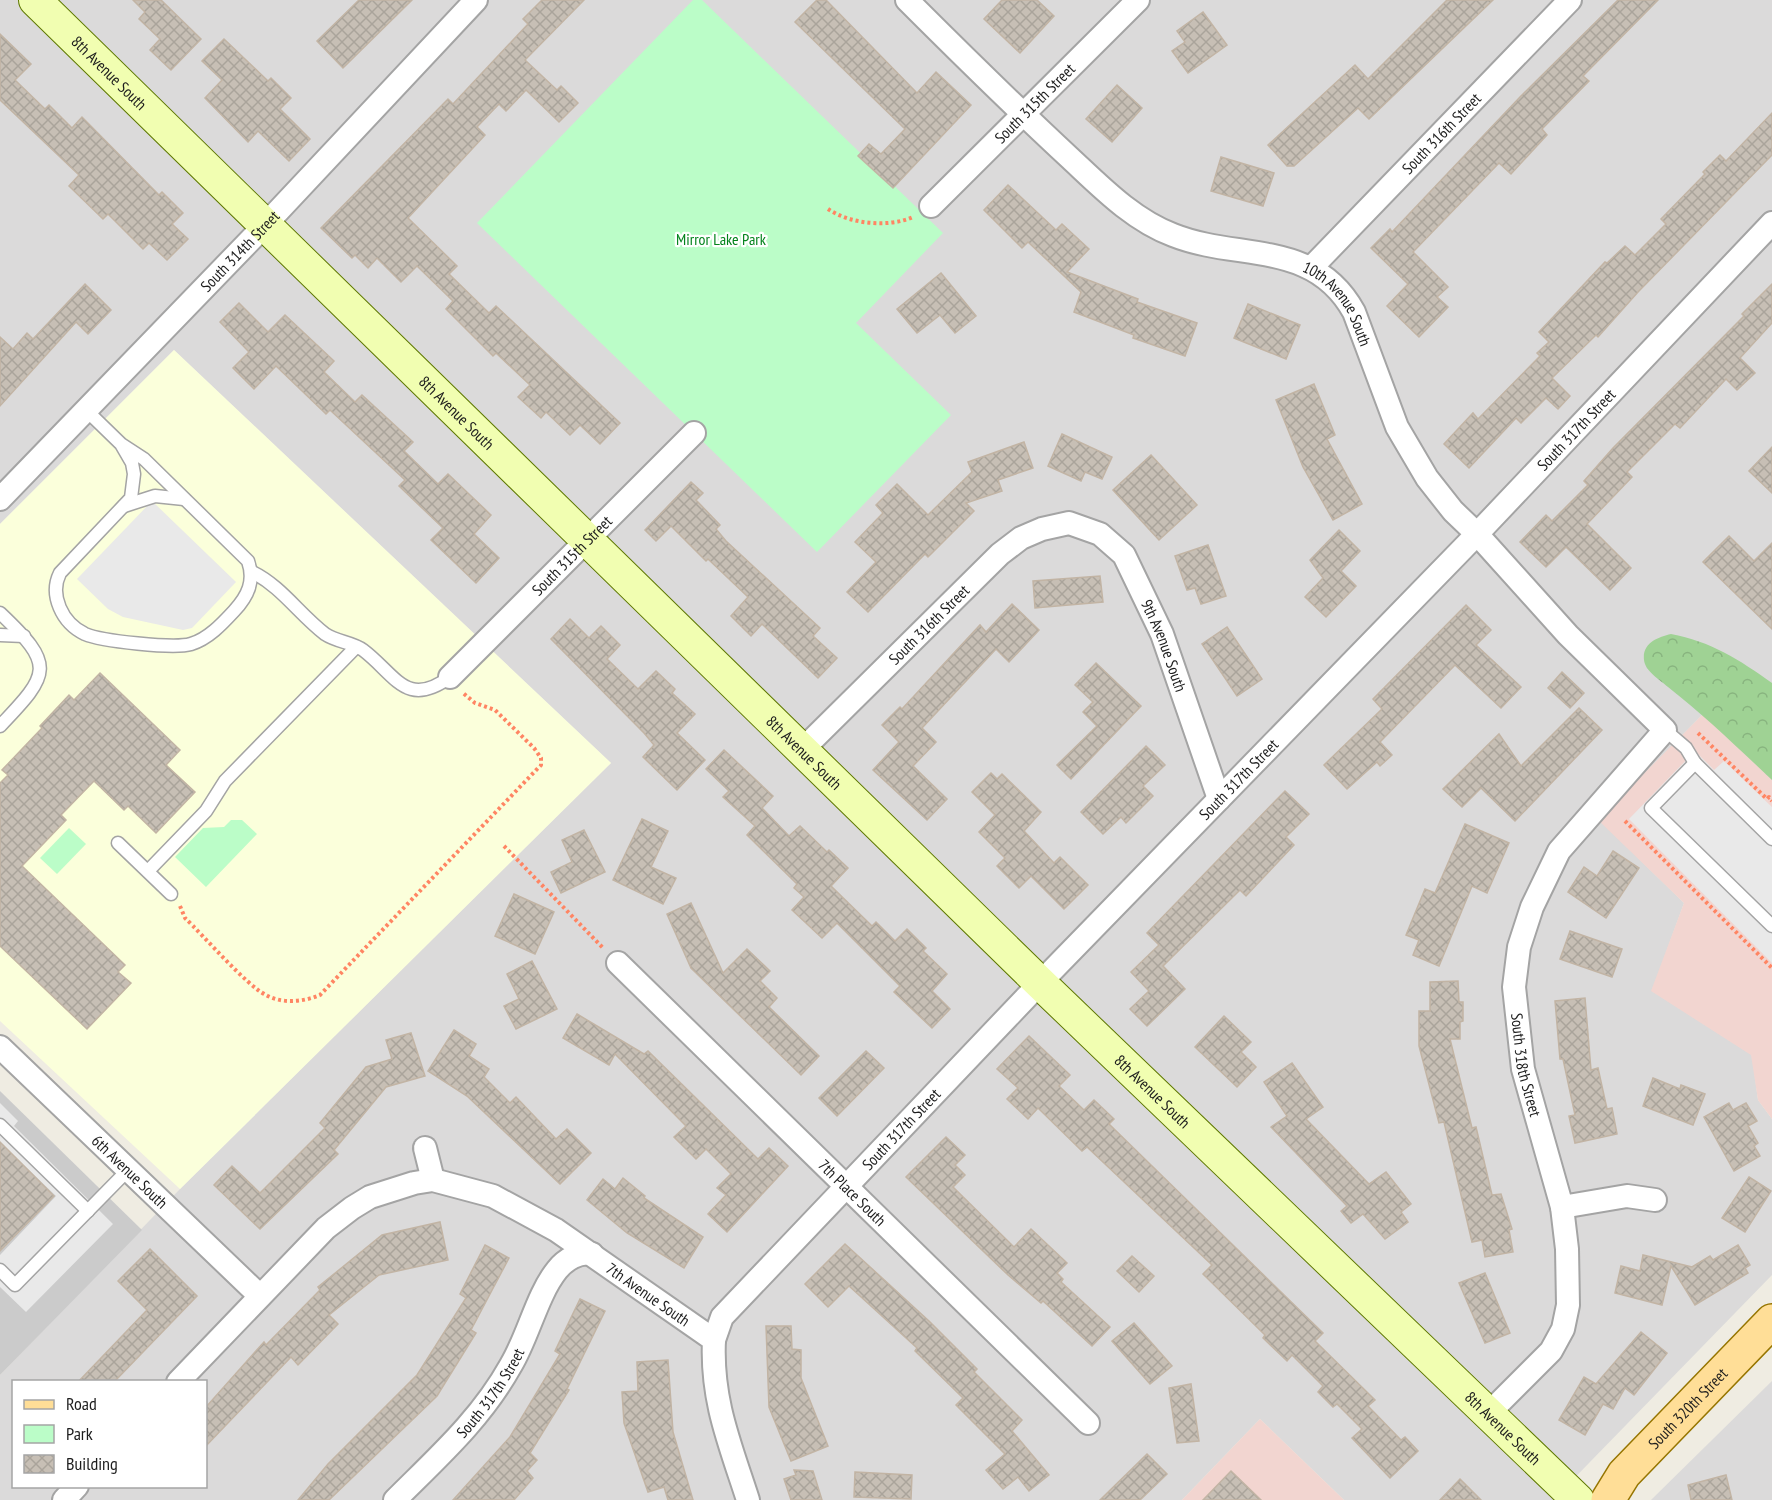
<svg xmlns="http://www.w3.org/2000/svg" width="1772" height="1500" viewBox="0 0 1772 1500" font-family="'PT Sans Narrow',sans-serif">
<defs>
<pattern id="forest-crowns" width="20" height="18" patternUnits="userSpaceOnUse" patternTransform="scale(1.5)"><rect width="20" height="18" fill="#9fd294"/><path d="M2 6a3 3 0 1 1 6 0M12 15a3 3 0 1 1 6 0" fill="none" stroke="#88b47f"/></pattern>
<pattern id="building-cross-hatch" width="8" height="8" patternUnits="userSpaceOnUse" patternTransform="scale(1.5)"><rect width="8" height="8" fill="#c7bfb5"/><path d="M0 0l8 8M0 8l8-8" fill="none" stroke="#aaa49b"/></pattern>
</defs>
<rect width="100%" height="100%" fill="#efece2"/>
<g fill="#dbdada" fill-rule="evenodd">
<path d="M0 0H1772V780L1703 714 1599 820 1684 903 1652 991 1752 1055 1758 1100 1772 1119V1275L1553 1500H1344L1260 1419 1182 1500H0V1375L180 1189 611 763 174 350 0 524ZM14 1382H206V1486H14Z"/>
<path d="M1772 1381V1500H1651Z"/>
</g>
<g fill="#f2d5d0">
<path d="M1703 714 1772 780V1119L1758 1100 1751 1055 1651 991 1684 903 1598 820Z"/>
<path d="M1260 1419 1344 1500H1182Z"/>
</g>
<path fill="#fbffdb" d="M174 350 611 763 180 1189 0 1021V524Z"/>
<path fill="#cbcbcb" d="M0 1091 142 1230 0 1375Z"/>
<path fill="url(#forest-crowns)" d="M1671 634C1710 641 1740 660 1772 683V780C1738 748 1705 716 1668 687 1660 680 1645 671 1644 660 1642 643 1658 637 1671 634Z"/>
<g fill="#bbfdc8">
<path d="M693 0H702L943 233 856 323 951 415 817 552 477 223Z"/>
<path d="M231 820H242L257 834 206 887 175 857 203 828 224 827Z"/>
<path d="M69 828 86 844 57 874 40 858Z"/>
</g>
<g fill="#e9e9e9">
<path d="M152 501 236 582 192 628 183 630 123 617 108 609 77 579Z"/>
<path d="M1695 751 1714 770 1724 761 1772 807V963L1629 819Z"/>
<path d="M0 1103 18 1121 14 1126 113 1224 26 1312 0 1287V1255L56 1196 3 1145 0 1147Z"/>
</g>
<g fill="url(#building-cross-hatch)" stroke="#c2b4a4" stroke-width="1.5">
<path d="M133 0H161L201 39 171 70 150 50 160 39 139 19 145 12Z"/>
<path d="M359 0H412L343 68 317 41Z"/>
<path d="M542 0H584L525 60 557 90 561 86 578 103 559 122 526 90 506 111 499 104 477 127 485 135 408 218 457 266 449 274 489 313 496 306 620 423 600 444 580 425 570 435 546 412 541 418 518 397 530 385 496 353 493 356 446 309 453 301 417 266 401 282 377 258 368 268 355 255 352 258 321 228 448 99 453 104 528 24 523 19Z"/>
<path d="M817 0H826L917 93 936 72 971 105 893 188 858 156 869 144 881 154 905 129 795 22Z"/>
<path d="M1002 0H1037L1054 16 1020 53 984 19Z"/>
<path d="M1447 0H1493L1369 119 1358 108 1294 166H1287L1268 145 1355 65 1368 79Z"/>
<path d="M1618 0H1658L1583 76 1589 81 1542 129 1547 135 1511 174 1499 163 1413 252 1448 287 1437 297 1448 307 1419 337 1387 306 1408 284 1371 248 1390 229 1392 232 1520 97Z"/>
<path d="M1203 12 1227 45 1188 73 1172 51 1185 42 1177 31Z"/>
<path d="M0 34 31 64 15 80 45 109 49 105 72 128 82 117 159 195 162 192 183 213 172 224 188 239 167 260 149 243 143 249 108 214 103 219 69 186 79 175 0 100Z"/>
<path d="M224 39 268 81 271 78 291 98 280 109 310 139 289 161 258 131 248 142 205 98 222 80 202 61Z"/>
<path d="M1117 85 1142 108 1112 142 1086 119Z"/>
<path d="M1772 113V155L1638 292 1598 337 1596 335 1552 378 1570 396 1558 409 1546 398 1521 423 1516 418 1469 468 1444 444 1473 413 1478 419 1540 356 1537 353 1549 342 1539 332 1605 262 1607 263 1625 246 1635 255 1666 224 1661 219 1705 174 1703 172 1720 155 1726 161Z"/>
<path d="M1221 157 1274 173 1263 206 1211 191Z"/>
<path d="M1008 185 1056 230 1062 224 1089 249 1067 272 1138 299 1137 302 1197 323 1185 356 1133 338 1134 335 1074 312 1081 292 1028 242 1022 248 984 210Z"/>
<path d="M941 273 976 316 955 333 940 315 917 333 897 309Z"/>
<path d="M85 284 111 310 88 334 76 322 0 406V337L13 349 27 333 33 339Z"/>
<path d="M1772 284V323L1740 358 1755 373 1737 390 1726 379 1680 428 1675 424 1627 472 1632 477 1587 524 1631 568 1610 590 1566 547 1546 567 1520 542 1546 515 1552 521 1588 485 1584 481 1613 448 1744 316 1742 314Z"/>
<path d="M239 303 268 332 285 315 334 361 324 372 355 402 362 395 413 442 404 451 438 484 448 474 491 515 474 534 499 558 476 583 431 540 443 528 399 486 405 480 330 410 326 414 276 366 254 389 233 368 249 352 220 322Z"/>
<path d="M1248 304 1300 325 1286 359 1234 338Z"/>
<path d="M1314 384 1335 435 1327 439 1362 504 1333 520 1303 467 1276 400Z"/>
<path d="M1062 434 1112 457 1102 479 1085 472 1081 481 1048 466Z"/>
<path d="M1024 442 1033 468 998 480 1002 491 966 503 974 511 928 557 925 554 868 612 847 592 876 562 855 542 883 513 876 505 897 484 928 515 972 472 968 462Z"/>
<path d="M1772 447V493L1749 471Z"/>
<path d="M1151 455 1197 505 1159 540 1113 490Z"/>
<path d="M691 482 703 493 696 500 720 525 716 529 726 541 820 628 813 636 837 658 818 678 762 624 751 636 731 616 748 597 708 559 706 561 671 526 656 541 645 530Z"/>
<path d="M1339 530 1360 551 1341 571 1356 586 1326 617 1305 597 1323 578 1310 560Z"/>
<path d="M1729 536 1754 561 1772 543V629L1703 562Z"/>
<path d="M1208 545 1226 596 1201 604 1195 588 1187 590 1175 556Z"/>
<path d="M1100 576 1103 602 1035 608 1033 581Z"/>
<path d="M1012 604 1039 630 1009 662 996 649 922 728 936 742 913 766 947 799 927 820 873 770 899 742 882 725 900 707 902 709 980 625 986 632Z"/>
<path d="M1466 605 1491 630 1476 645 1521 687 1501 708 1455 665 1380 742 1392 755 1380 766 1377 762 1347 789 1324 765 1382 709 1373 699Z"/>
<path d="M570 619 589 638 601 626 620 645 607 659 638 689 656 671 675 689 672 693 695 714 677 733 705 760 677 790 643 757 654 745 644 733 551 639Z"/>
<path d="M1227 627 1262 679 1237 696 1202 644Z"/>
<path d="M1096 663 1141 706 1071 779 1057 765 1097 726 1083 712 1093 702 1075 685Z"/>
<path d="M1562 672 1584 693 1570 708 1548 688Z"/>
<path d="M100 673 180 750 166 765 195 792 156 833 128 806 124 810 94 781 61 815 66 820 22 866 125 965 118 972 131 983 87 1029 0 946V783L8 775 2 770 42 728 40 726 69 695 74 700Z"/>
<path d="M1579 708 1602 730 1515 821 1481 788 1462 807 1443 789 1499 734 1521 766Z"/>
<path d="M1146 746 1165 765 1143 786 1153 796 1126 823 1121 817 1103 834 1081 812Z"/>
<path d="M724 750 773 796 762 808 789 836 800 826 827 852 829 850 848 868 831 886 872 926 876 922 895 941 907 929 926 948 923 951 947 974 932 991 950 1009 932 1028 894 992 900 986 837 923 822 938 792 910 804 897 794 888 797 884 747 835 755 826 723 797 729 791 706 769Z"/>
<path d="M991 773 997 779 1002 774 1041 812 1024 831 1054 863 1060 857 1088 885 1064 909 1031 876 1019 888 997 866 1005 858 979 832 995 815 972 792Z"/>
<path d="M1285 791 1309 814 1286 837 1294 845 1246 896 1240 890 1163 966 1185 989 1147 1026 1130 1009 1149 991 1131 972 1159 945 1147 933Z"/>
<path d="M642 819 668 831 651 867 676 878 663 904 613 880Z"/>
<path d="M1465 824 1509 843 1487 893 1472 886 1439 966 1413 955 1419 940 1406 935 1425 889 1435 893Z"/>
<path d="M584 830 605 872 561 893 551 872 572 862 562 840Z"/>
<path d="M1613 851 1639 868 1606 918 1568 892 1584 867 1597 876Z"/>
<path d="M514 894 554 912 535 954 495 936Z"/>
<path d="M691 903 723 973 747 949 770 971 760 981 777 998 769 1007 819 1056 801 1075 691 968 667 914Z"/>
<path d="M1570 931 1622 949 1612 977 1560 959Z"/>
<path d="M532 961 557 1009 516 1029 504 1006 519 999 507 974Z"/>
<path d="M1458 981 1459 1002H1463V1021L1460 1022V1039H1450L1472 1128 1476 1127 1492 1195 1501 1194 1512 1229 1509 1230 1513 1252 1485 1257 1482 1240 1472 1242 1444 1122 1439 1123 1419 1046V1011H1430V982Z"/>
<path d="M1585 998 1591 1070 1598 1068 1607 1109 1612 1108 1617 1134 1575 1143 1569 1116 1575 1115 1563 1059H1560L1555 1001Z"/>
<path d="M577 1014 644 1054 648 1051 758 1159 769 1148 788 1166 727 1232 708 1214 726 1195 717 1188 731 1174 706 1149 696 1159 674 1137 686 1126 615 1054 609 1065 563 1038Z"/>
<path d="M1224 1016 1251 1042 1241 1052 1256 1067 1237 1087 1195 1047Z"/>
<path d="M454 1030 476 1044 469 1056 489 1069 484 1077 510 1103 516 1097 556 1139 567 1129 591 1153 560 1184 467 1096 428 1071Z"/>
<path d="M411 1033 425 1076 386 1087 334 1150 338 1154 260 1229 214 1185 232 1166 260 1193 325 1128 320 1123 366 1067 392 1059 386 1040Z"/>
<path d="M1029 1036 1070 1075 1059 1086 1084 1110 1094 1100 1114 1119 1109 1124 1323 1333 1315 1341 1375 1400 1368 1406 1401 1440 1405 1437 1418 1451 1390 1478 1352 1438 1362 1429 1337 1404 1333 1407 1318 1392 1323 1386 1292 1355 1287 1361 1263 1338 1265 1335 1203 1274 1212 1265 1087 1147 1082 1151 1038 1108 1028 1119 1007 1099 1018 1088 997 1069Z"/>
<path d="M866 1051 884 1068 837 1116 819 1098Z"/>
<path d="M1292 1063 1323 1107 1306 1119 1369 1184 1386 1172 1411 1204 1401 1212 1408 1222 1385 1239 1363 1214 1351 1223 1341 1211 1347 1206 1271 1127 1287 1116 1264 1082Z"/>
<path d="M1653 1078 1680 1089 1681 1085 1705 1094 1693 1125 1643 1106Z"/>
<path d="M1729 1103 1733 1110 1746 1103 1757 1121 1748 1126 1758 1143 1754 1146 1760 1156 1734 1171 1704 1117Z"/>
<path d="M946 1137 965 1155 955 1165 965 1175 953 1187 1014 1247 1031 1229 1067 1263 1057 1273 1063 1279 1061 1282 1110 1327 1092 1346 1043 1301 1041 1303 1008 1275 906 1177Z"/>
<path d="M0 1142 54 1196 0 1251Z"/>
<path d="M1749 1177 1771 1191 1745 1232 1722 1218Z"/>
<path d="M623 1178 645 1196 644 1198 703 1237 684 1268 627 1233 587 1200 603 1179 615 1189Z"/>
<path d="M440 1222 448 1260 379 1275 329 1315 338 1324 298 1365 291 1357 206 1446V1407L264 1342 266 1345 320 1290 318 1287 382 1235Z"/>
<path d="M845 1244 929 1321 977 1369 974 1372 1022 1420 1012 1431 1049 1475 1029 1491 1018 1477 1003 1489 986 1470 1005 1454 956 1405 963 1398 915 1351 917 1348 849 1286 828 1307 805 1284Z"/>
<path d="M485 1245 509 1258 471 1330 476 1333 437 1396 329 1500H298L328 1464 417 1375 466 1298 460 1294Z"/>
<path d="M1738 1245 1750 1265 1745 1268 1748 1273 1695 1305 1671 1266 1662 1305 1615 1293 1621 1266 1640 1271 1643 1255 1692 1267 1710 1256 1713 1260Z"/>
<path d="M150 1249 197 1296 114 1382H78L147 1310 118 1281Z"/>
<path d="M1132 1256 1154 1276 1139 1292 1117 1271Z"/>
<path d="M1485 1273 1510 1333 1485 1343 1459 1283Z"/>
<path d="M580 1299 605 1311 567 1389 569 1390 530 1453 537 1460 527 1471 533 1478 514 1500H453L510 1437 560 1354 555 1351Z"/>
<path d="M1134 1323 1172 1366 1150 1384 1112 1341Z"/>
<path d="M766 1326H791L792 1349 801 1350V1378L828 1446 791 1461 769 1407Z"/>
<path d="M1641 1332 1667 1353 1634 1395 1625 1388 1613 1409 1603 1404 1585 1435 1559 1420 1584 1377 1596 1384Z"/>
<path d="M668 1360 673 1432 693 1500H668L664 1487 648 1492 624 1423 622 1392 638 1391 637 1362Z"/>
<path d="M1191 1384 1199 1441 1177 1443 1169 1388Z"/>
<path d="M1147 1454 1167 1474 1140 1500H1100Z"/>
<path d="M794 1470 813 1471 822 1500H791L784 1479 796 1475Z"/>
<path d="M1231 1471 1261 1500H1203Z"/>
<path d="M855 1472 912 1475 911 1499 854 1497Z"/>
<path d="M1726 1475 1732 1500H1691L1688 1485Z"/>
<path d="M1460 1479 1481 1500H1440Z"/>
</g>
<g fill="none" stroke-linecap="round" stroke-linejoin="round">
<g stroke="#a4a4a4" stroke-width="15">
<g id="lane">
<path d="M86 410 121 444 144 459 248 561C255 581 248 596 234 611 222 624 208 639 191 644 174 649 101 641 85 634 62 623 49 595 60 573L131 498 134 474 132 463 121 444"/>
<path d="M124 506 155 496 184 499"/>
<path d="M252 572C281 586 299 614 325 634 337 642 352 642 363 650 396 675 406 709 450 677"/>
<path d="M0 613C55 665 51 673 0 726"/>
<path d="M0 635 24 636"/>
<path d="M1665 730 1686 748 1695 763"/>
<path d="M1772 839 1695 763 1651 808 1772 926"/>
<path d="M118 843 171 894"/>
<path d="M148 871 206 811 225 781 356 647"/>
<path d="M0 1125 88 1211"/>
<path d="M0 1270 15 1285 128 1170"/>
</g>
</g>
<g stroke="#a4a4a4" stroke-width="26">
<g id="street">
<path id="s1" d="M907 0C961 54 1015 107 1071 159 1101 187 1133 220 1173 235 1238 261 1314 239 1354 312L1397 427 1427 478 1453 511 1477 534 1568 635 1665 730 1559 851 1532 907 1519 947 1514 987 1523 1069 1562 1207 1567 1249 1568 1305 1563 1329 1551 1351 1488 1414"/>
<path id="s2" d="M931 206 1138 0"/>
<path id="s3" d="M1312 267 1570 0"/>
<path id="s4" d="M0 499 265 225 476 0"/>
<path id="s5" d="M450 677 694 433"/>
<path id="s6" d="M803 749 1000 554 1021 538 1042 529 1069 523 1100 534 1124 555 1162 634 1219 799"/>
<path id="s7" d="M618 963 1088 1423"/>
<path id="s8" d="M0 1047 260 1296"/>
<path d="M425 1148 433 1180"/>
<path d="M1562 1207 1627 1196 1655 1200"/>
<path id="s9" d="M714 1340 722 1317 1040 983 1477 534 1772 223"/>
<path id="s10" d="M178 1382 326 1228 352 1208 370 1197 414 1183 433 1180 493 1196 556 1230 714 1340C711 1400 730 1444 748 1500"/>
<path d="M64 1500 77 1486"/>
<path id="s11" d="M395 1500C438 1457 481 1419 511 1365 528 1337 537 1295 557 1270 565 1260 579 1251 592 1254"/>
</g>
</g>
<g stroke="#5e7800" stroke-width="34">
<g id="secondary">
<path id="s12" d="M35 0 1040 983 1578 1500"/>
</g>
</g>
<g stroke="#967500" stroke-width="36">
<g id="primary">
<path id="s13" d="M1608 1500 1624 1474 1772 1321"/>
</g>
</g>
<g stroke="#ff8563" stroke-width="4" stroke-dasharray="3 3" stroke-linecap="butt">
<path d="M828 209C850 224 888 228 913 217"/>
<path d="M1698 733 1767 799 1769 797 1772 801"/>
<path d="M1625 821 1772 968"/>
<path d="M504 846 604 949"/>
<path d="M180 906 185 918C203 935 247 986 266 995 282 1004 303 1002 320 995L541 765V758L534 748 495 710 475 703 463 693"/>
</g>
<use href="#lane" stroke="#fff" stroke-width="12"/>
<use href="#street" stroke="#fff" stroke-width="22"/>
<use href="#secondary" stroke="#f1feb1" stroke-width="32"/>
<use href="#primary" stroke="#ffde97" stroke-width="33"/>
</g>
<g text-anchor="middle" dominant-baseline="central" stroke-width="4.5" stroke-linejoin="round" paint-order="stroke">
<g font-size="16" fill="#1d1d1d" stroke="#fff">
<text stroke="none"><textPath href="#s12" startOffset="104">8th Avenue South</textPath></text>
<text stroke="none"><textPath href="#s2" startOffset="146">South 315th Street</textPath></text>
<text stroke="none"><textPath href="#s3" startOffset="186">South 316th Street</textPath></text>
<text stroke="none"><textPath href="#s4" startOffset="345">South 314th Street</textPath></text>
<text stroke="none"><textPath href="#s1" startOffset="544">10th Avenue South</textPath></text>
<text stroke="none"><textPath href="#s12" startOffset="590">8th Avenue South</textPath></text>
<text stroke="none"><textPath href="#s9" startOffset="1256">South 317th Street</textPath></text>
<text stroke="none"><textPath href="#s5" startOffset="172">South 315th Street</textPath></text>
<text stroke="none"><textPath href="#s6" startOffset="177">South 316th Street</textPath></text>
<text stroke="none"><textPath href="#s6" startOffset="518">9th Avenue South</textPath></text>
<text stroke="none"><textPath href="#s12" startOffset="1076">8th Avenue South</textPath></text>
<text stroke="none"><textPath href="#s9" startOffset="770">South 317th Street</textPath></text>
<text stroke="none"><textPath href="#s1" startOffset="1474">South 318th Street</textPath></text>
<text stroke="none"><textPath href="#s12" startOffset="1562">8th Avenue South</textPath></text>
<text stroke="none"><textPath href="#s9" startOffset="284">South 317th Street</textPath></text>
<text stroke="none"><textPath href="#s8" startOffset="180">6th Avenue South</textPath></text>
<text stroke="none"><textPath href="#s7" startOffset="328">7th Place South</textPath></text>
<text stroke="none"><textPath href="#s10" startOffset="579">7th Avenue South</textPath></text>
<text stroke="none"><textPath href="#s11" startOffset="144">South 317th Street</textPath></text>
<text stroke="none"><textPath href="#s13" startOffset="122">South 320th Street</textPath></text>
<text stroke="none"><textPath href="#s12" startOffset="2048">8th Avenue South</textPath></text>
</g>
<g font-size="16" fill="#03831c" stroke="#fff">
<text x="721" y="239">Mirror Lake Park</text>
</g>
</g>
<rect x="12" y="1380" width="195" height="108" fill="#ffffff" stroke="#a5a5a5" stroke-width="1.5"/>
<rect x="24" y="1400" width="30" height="9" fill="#ffde97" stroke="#a5a5a5" stroke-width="1.5"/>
<text x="66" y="1410" font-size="18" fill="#1d1d1d">Road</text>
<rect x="24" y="1425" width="30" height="18" fill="#bbfdc8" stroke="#a5a5a5" stroke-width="1.5"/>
<text x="66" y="1440" font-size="18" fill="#1d1d1d">Park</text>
<rect x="24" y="1455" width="30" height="18" fill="url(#building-cross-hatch)" stroke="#a5a5a5" stroke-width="1.5"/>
<text x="66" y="1470" font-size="18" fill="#1d1d1d">Building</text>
</svg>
